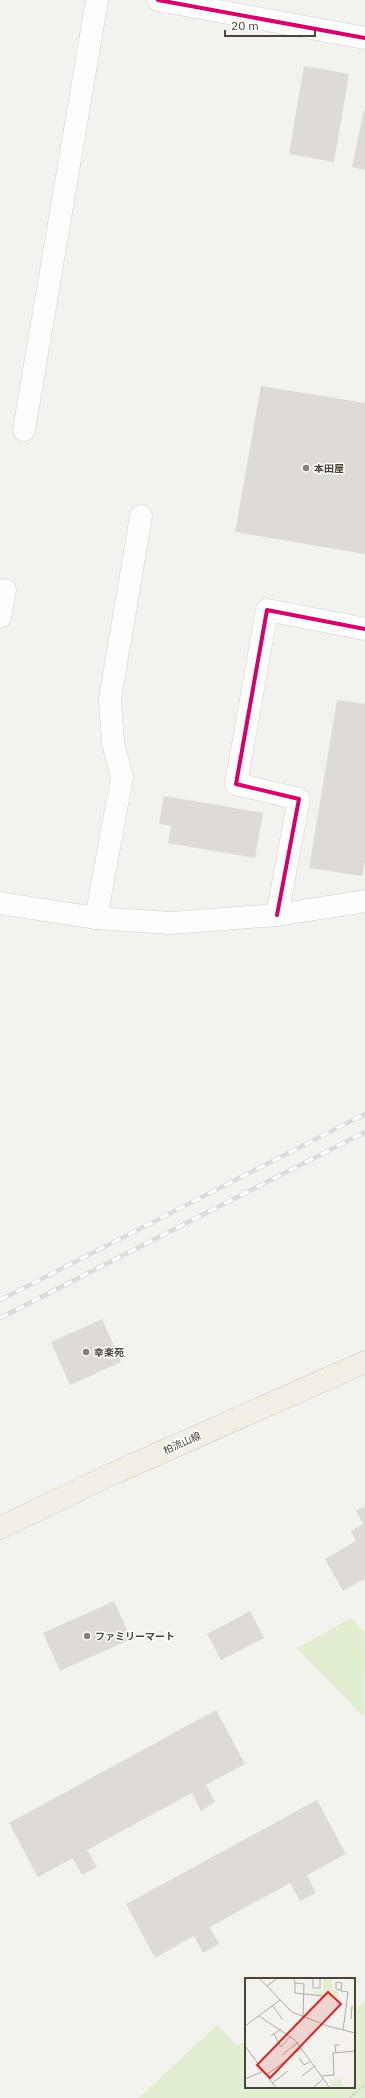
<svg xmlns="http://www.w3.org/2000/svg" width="365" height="2098" viewBox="0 0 365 2098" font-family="'IBM Plex Sans','Noto Sans JP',sans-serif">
<rect width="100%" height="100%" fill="#f4f2ee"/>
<g fill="#e1eecf">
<path d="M351 1618 365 1633 364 1717 297 1648Z"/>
<path d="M365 2000V2098H139L217 2025 237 2046 246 2038V2087H354V2011Z"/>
</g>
<g fill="#dedbd6">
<path d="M304 66 349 74 334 162 289 154Z"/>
<path d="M364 110H365V170L352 167Z"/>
<path d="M261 386 365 403V554L235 532Z"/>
<path d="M337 700 365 704V861L362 876 309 868Z"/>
<path d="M164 796 263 813 255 858 168 843 171 826 159 824Z"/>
<path d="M102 1319 121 1362 70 1385 51 1342Z"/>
<path d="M365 1506V1579L343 1591 325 1559 356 1541 351 1531 363 1524 356 1511Z"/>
<path d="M114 1601 131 1639 60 1671 43 1633Z"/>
<path d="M250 1611 264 1638 221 1660 207 1634Z"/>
<path d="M216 1710 245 1764 206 1785 215 1802 201 1811 192 1793 87 1850 97 1867 82 1875 73 1858 38 1877 9 1823Z"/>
<path d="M317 1800 346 1854 307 1875 316 1893 300 1901 290 1883 210 1927 219 1944 203 1953 194 1936 155 1958 126 1904Z"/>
</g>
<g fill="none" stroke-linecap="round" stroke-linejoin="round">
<g stroke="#d2d0cb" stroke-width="23">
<g id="minor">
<path d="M158 0 365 38"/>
<path d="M24 430 97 0"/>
<path d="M0 617 5 590"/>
<path d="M0 903 96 918 170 923 277 915 365 901"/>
<path d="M277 915 299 799 236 784 267 610 365 629"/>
<path d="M96 918 122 777 113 743 110 699 141 516"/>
</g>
</g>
<g stroke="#d6cebb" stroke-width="23">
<path id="major" d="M0 1528 110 1475 365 1362"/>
</g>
<path stroke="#d3d2cc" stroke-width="2.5" stroke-dasharray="2 2" stroke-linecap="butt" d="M350 2098 365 2084"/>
<use href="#minor" stroke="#fdfdfc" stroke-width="22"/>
<use href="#major" stroke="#f2efe6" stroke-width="22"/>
<g stroke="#dbdbda" stroke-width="4.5">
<g id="rail">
<path d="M0 1300 365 1114"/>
<path d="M0 1318 365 1132"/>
</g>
</g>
<use href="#rail" stroke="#fff" stroke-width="3" stroke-dasharray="9" stroke-linecap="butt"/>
<g stroke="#fff" stroke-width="6">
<g id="cycleway">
<path d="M158 0 365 38"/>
<path d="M277 915 299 799 236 784 267 610 365 629"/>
</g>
</g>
<use href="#cycleway" stroke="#d6006c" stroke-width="4"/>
</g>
<g fill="#868178" stroke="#fff" stroke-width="1.5">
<circle cx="306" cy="468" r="4"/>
<circle cx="86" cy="1352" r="4"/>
<circle cx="87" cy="1636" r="4"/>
</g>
<g text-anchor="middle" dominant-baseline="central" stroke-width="3" stroke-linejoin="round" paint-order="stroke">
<g font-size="10" font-weight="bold" fill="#4b4439" stroke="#fff" text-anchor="start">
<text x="314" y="468">本田屋</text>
<text x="94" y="1352">幸楽苑</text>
<text x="95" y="1636">ファミリーマート</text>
</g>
<g font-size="10" fill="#4b4439" stroke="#fff">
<text transform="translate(182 1443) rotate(-24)">柏流山線</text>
</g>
</g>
<g transform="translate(245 1978)">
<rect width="110" height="110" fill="#f4f2ee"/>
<path d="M78 0H88L87 12 93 14V21L70 16V13H78ZM97 101 98 108 86 109 85 102Z" fill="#e1eecf"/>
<path fill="none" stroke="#b0aca6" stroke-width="1" d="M14 0 47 34 83 48 110 55M49 0 50 5 59 6 58 39M68 0V10H75V0M50 5V15L78 18M22 8 33 0M96 12 91 11V4L97 5 96 12V13L103 14 98 52M28 28 38 42M14 38 50 62 85 110M106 41 107 28M0 48 35 22M29 56 36 69 46 58M26 58 36 51M0 68 31 110M91 75 90 67H94M37 77 53 64M45 79 57 70M54 80 59 87 66 83M21 97 39 84M57 98 70 88M77 98 89 97 88 75 110 73M0 101 19 93M27 105 43 93M68 110 78 101"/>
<path fill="#d62828" fill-opacity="0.15" stroke="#d62828" stroke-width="2" d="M83 14 96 26 25 100 12 87Z"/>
<rect width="110" height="110" fill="none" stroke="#4b4439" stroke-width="2"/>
</g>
<path d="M225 30v6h90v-6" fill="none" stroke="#4b4439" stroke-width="2"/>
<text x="231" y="30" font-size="12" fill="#4b4439" stroke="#ffffff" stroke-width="3" paint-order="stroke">20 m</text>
</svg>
